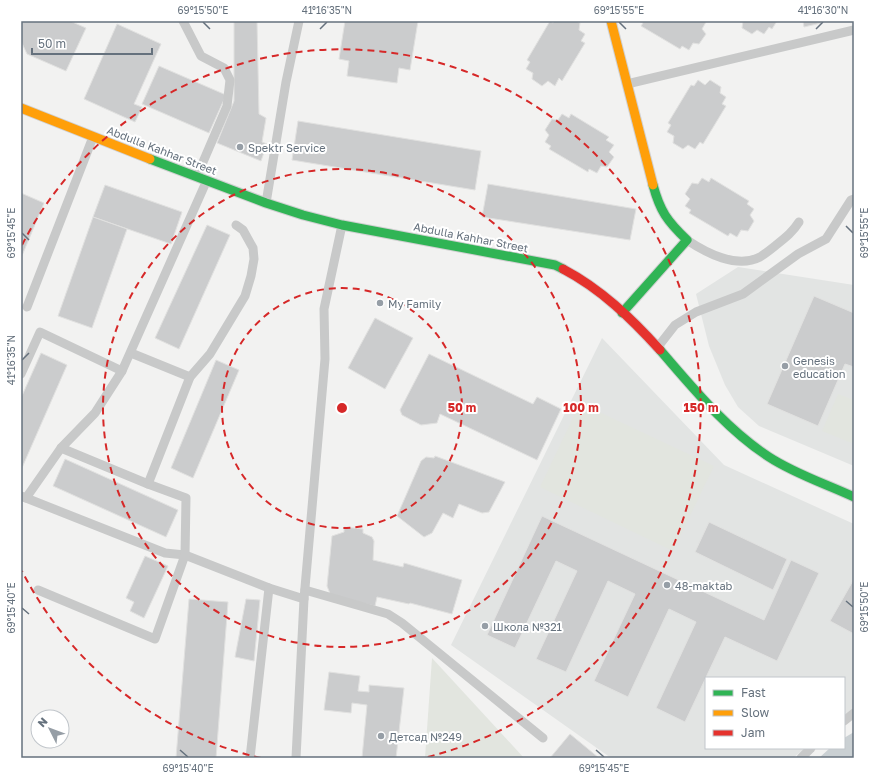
<svg xmlns="http://www.w3.org/2000/svg" width="875" height="779" viewBox="0 0 875 779" font-family="'Golos Text',sans-serif">
<rect width="100%" height="100%" fill="#f2f2f1"/>
<g fill="#e2e4e3">
<path d="M738 267 854 285V466L759 426 738 407 725 385 709 346 696 294Z"/>
<path d="M602 338 724 465 854 524V709L844 717V678H706V748H805L793 758H611L451 645Z"/>
</g>
<g fill="#e2e5df">
<path d="M838 394 854 400V444L822 431Z"/>
<path d="M580 403 714 466 673 551 540 487Z"/>
<path d="M432 658 524 758H425Z"/>
</g>
<path fill="#cad0d3" d="M854 732V758H819L830 748H844V738Z"/>
<g fill="#cbcccd" stroke="#e1e1e0">
<path d="M21 21H70L86 28 66 71 27 54 21 41Z"/>
<path d="M234 21H257L259 114 266 118 262 142 267 144 261 161 217 143 234 101Z"/>
<path d="M345 21H418L410 70 399 68 397 83 347 76 349 61 339 59Z"/>
<path d="M550 21 553 23 554 21H576L580 23 579 30 585 34 581 41 585 43 562 81 559 78 555 86 548 81 542 86 532 79 533 73 526 69 530 62 527 60Z"/>
<path d="M640 21H704L706 22 702 29 706 34 699 44 693 43 689 50 682 46 680 49 641 26 643 23Z"/>
<path d="M743 21H777L772 29 769 27 764 34 757 30 752 34 742 28Z"/>
<path d="M803 21H821V23L804 27Z"/>
<path d="M117 24 161 44 134 104 142 107 135 122 84 99Z"/>
<path d="M159 66 226 95 209 133 142 104Z"/>
<path d="M698 80 705 85 710 80 721 87 720 93 726 97 722 104 726 106 703 144 700 142 695 149 688 145 683 149 673 143 674 136 667 132 671 125 668 123 691 85 694 86Z"/>
<path d="M562 114 569 118 571 114 609 137 606 140 614 145 609 152 614 157 607 167 601 166 597 173 589 169 588 172 549 149 551 146 545 142 549 135 545 130 552 119 558 120Z"/>
<path d="M298 121 481 151 475 190 292 160Z"/>
<path d="M702 178 709 182 711 178 749 201 747 204 754 209 750 215 754 221 748 231 741 230 737 237 730 233 728 236 689 213 691 210 685 206 690 199 685 194 692 183 698 184Z"/>
<path d="M488 184 636 209 630 240 482 217Z"/>
<path d="M105 185 182 212 171 244 93 217Z"/>
<path d="M21 193 44 203 21 258Z"/>
<path d="M93 217 127 229 92 328 58 316Z"/>
<path d="M207 225 230 235 179 349 155 338Z"/>
<path d="M814 296 854 313V367L845 364 818 426 767 404Z"/>
<path d="M375 318 413 338 385 389 348 368Z"/>
<path d="M41 353 67 365 21 470V398Z"/>
<path d="M429 354 533 404 537 397 561 409 537 460 440 414 437 423 421 425 402 415 400 410Z"/>
<path d="M216 360 239 370 193 478 171 468Z"/>
<path d="M435 456 505 482 489 512 482 513 459 504 453 518 443 513 432 533 424 537 397 516 421 461 426 457 434 458Z"/>
<path d="M65 459 178 510 166 537 53 486Z"/>
<path d="M542 516 764 620 791 560 819 573 777 661 725 637 685 722 656 708 696 622 669 609 628 697 594 681 635 594 608 581 566 672 536 659 577 571 556 561 515 648 487 635Z"/>
<path d="M709 522 787 559 773 590 695 552Z"/>
<path d="M344 527 363 529V533L372 537 374 541 373 560 403 567 404 563 462 580 452 614 410 603 409 604 377 597 375 606 331 596 327 586 332 536 344 532Z"/>
<path d="M145 556 168 566 144 618 130 611 134 602 126 598Z"/>
<path d="M854 579V634L830 621Z"/>
<path d="M189 599 228 602 216 758H176Z"/>
<path d="M246 599 260 600 254 661 235 657Z"/>
<path d="M329 672 360 676 358 691 369 692V685L404 688 396 758H362L367 705 352 703 351 713 324 710Z"/>
<path d="M570 734 599 758H550Z"/>
</g>
<g fill="none" stroke-linecap="round" stroke-linejoin="round">
<g stroke="#d0d0d1" stroke-width="11">
<g id="fast">
<path d="M150 159 266 203 303 215 342 225 555 265 563 269"/>
<path d="M622 313 687 240C667 221 660 211 653 185"/>
<path d="M660 350C693 388 726 429 769 457 795 474 826 484 854 497"/>
</g>
</g>
<g stroke="#d0d0d1" stroke-width="11">
<g id="slow">
<path d="M611 21 653 185"/>
<path d="M21 108 150 159"/>
</g>
</g>
<g stroke="#d0d0d1" stroke-width="11">
<path id="jam" d="M563 269C601 289 631 318 660 350"/>
</g>
<g stroke="#c8c9c9" stroke-width="9">
<path d="M183 21 201 56 224 68 230 80 227 106 197 176"/>
<path d="M627 84 854 30"/>
<path d="M266 203 286 82 299 21"/>
<path d="M687 240C706 253 737 269 760 257 765 254 770 250 775 246 785 238 792 233 799 222"/>
<path d="M27 307 93 137"/>
<path d="M657 348 675 325 696 312 743 294 798 254 826 239 851 200 854 199"/>
<path d="M131 353 190 377"/>
<path d="M21 374 40 332 122 371 207 180"/>
<path d="M61 448 148 484"/>
<path d="M21 496 165 553 185 555 269 588 304 599"/>
<path d="M26 498 61 448 95 413 122 371"/>
<path d="M38 590 155 639 185 555 186 498 148 484 190 377 210 354 245 296 251 276 254 259 253 248 243 230 236 225"/>
<path d="M305 590 388 614 402 623 543 738"/>
<path d="M844 721 854 713"/>
<path d="M250 758 269 588"/>
<path d="M296 758 304 599 325 359 324 309 342 225"/>
<path d="M801 758 811 748"/>
</g>
<use href="#fast" stroke="#30b455" stroke-width="9"/>
<use href="#slow" stroke="#ff9f0a" stroke-width="9"/>
<use href="#jam" stroke="#e5322d" stroke-width="9"/>
</g>
<path fill="none" stroke="#65717d" stroke-width="1.5" d="M203 22 210 29M619 22 626 29M320 29 327 22M816 29 823 22M846 226 853 233M22 233 29 240M22 360 29 353M846 601 853 607M22 608 29 614M180 750 188 757M596 750 604 757"/>
<g fill="none" stroke="#d62828" stroke-width="2" stroke-dasharray="7 5">
<circle cx="342" cy="408" r="120"/>
<circle cx="342" cy="408" r="239"/>
<path d="M261 758A359 359 0 0 1 22 571M22 245A359 359 0 1 1 423 758"/>
</g>
<g fill="#969ea6" stroke="#fff" stroke-width="1.5">
<circle cx="240" cy="147" r="4"/>
<circle cx="380" cy="303" r="4"/>
<circle cx="785" cy="366" r="4"/>
<circle cx="667" cy="585" r="4"/>
<circle cx="485" cy="626" r="4"/>
<circle cx="381" cy="736" r="4"/>
</g>
<g text-anchor="middle" dominant-baseline="central" stroke-width="4" stroke-linejoin="round" paint-order="stroke">
<g font-size="11" fill="#65717d" stroke="#fff" text-anchor="start">
<text x="248" y="147">Spektr Service</text>
<text x="388" y="303">My Family</text>
<text x="793" y="360">Genesis<tspan x="793" dy="13">education</tspan></text>
<text x="675" y="585">48-maktab</text>
<text x="493" y="626">Школа №321</text>
<text x="389" y="736">Детсад №249</text>
</g>
<g font-size="11" fill="#65717d" stroke="#fff">
<text transform="translate(162 150) rotate(21)">Abdulla Kahhar Street</text>
<text transform="translate(471 237) rotate(11)">Abdulla Kahhar Street</text>
</g>
</g>
<circle cx="342" cy="408" r="6" fill="#d62828" stroke="#fff" stroke-width="2"/>
<g font-size="12" text-anchor="middle" font-weight="bold" fill="#d62828" stroke="#fff" stroke-width="4" stroke-linejoin="round" paint-order="stroke">
<text x="462" y="412">50 m</text>
<text x="581" y="412">100 m</text>
<text x="701" y="412">150 m</text>
</g>
<rect width="875" height="779" fill="none" stroke="#ffffff" stroke-width="44"/>
<rect x="705" y="677" width="140" height="72" fill="#ffffff" stroke="#c1c6cb"/>
<rect x="713" y="690" width="20" height="6" fill="#30b455" stroke="#c1c6cb"/>
<text x="741" y="697" font-size="12" fill="#65717d">Fast</text>
<rect x="713" y="710" width="20" height="6" fill="#ff9f0a" stroke="#c1c6cb"/>
<text x="741" y="717" font-size="12" fill="#65717d">Slow</text>
<rect x="713" y="730" width="20" height="6" fill="#e5322d" stroke="#c1c6cb"/>
<text x="741" y="737" font-size="12" fill="#65717d">Jam</text>
<g transform="translate(50 729) rotate(312)"><circle r="19" fill="#ffffff" stroke="#c1c6cb"/>
<path d="M0-3L7 15L0 10L-7 15Z" fill="#969ea6"/>
<text y="-6" font-size="11" font-weight="bold" text-anchor="middle" fill="#65717d">N</text>
</g>
<path d="M32 48v6h120v-6" fill="none" stroke="#65717d" stroke-width="2"/>
<text x="38" y="48" font-size="12" fill="#65717d" stroke="#ffffff" stroke-width="3" paint-order="stroke">50 m</text>
<rect x="22" y="22" width="831" height="735" fill="none" stroke="#65717d" stroke-width="1.5"/>
<g font-size="10" text-anchor="middle" fill="#65717d">
<text x="203" y="14">69°15'50"E</text>
<text x="327" y="14">41°16'35"N</text>
<text x="619" y="14">69°15'55"E</text>
<text x="823" y="14">41°16'30"N</text>
<text transform="translate(864 233) rotate(-90)" y="4">69°15'55"E</text>
<text transform="translate(11 233) rotate(-90)" y="4">69°15'45"E</text>
<text transform="translate(11 360) rotate(-90)" y="4">41°16'35"N</text>
<text transform="translate(864 607) rotate(-90)" y="4">69°15'50"E</text>
<text transform="translate(11 608) rotate(-90)" y="4">69°15'40"E</text>
<text x="188" y="772">69°15'40"E</text>
<text x="604" y="772">69°15'45"E</text>
</g>
</svg>
